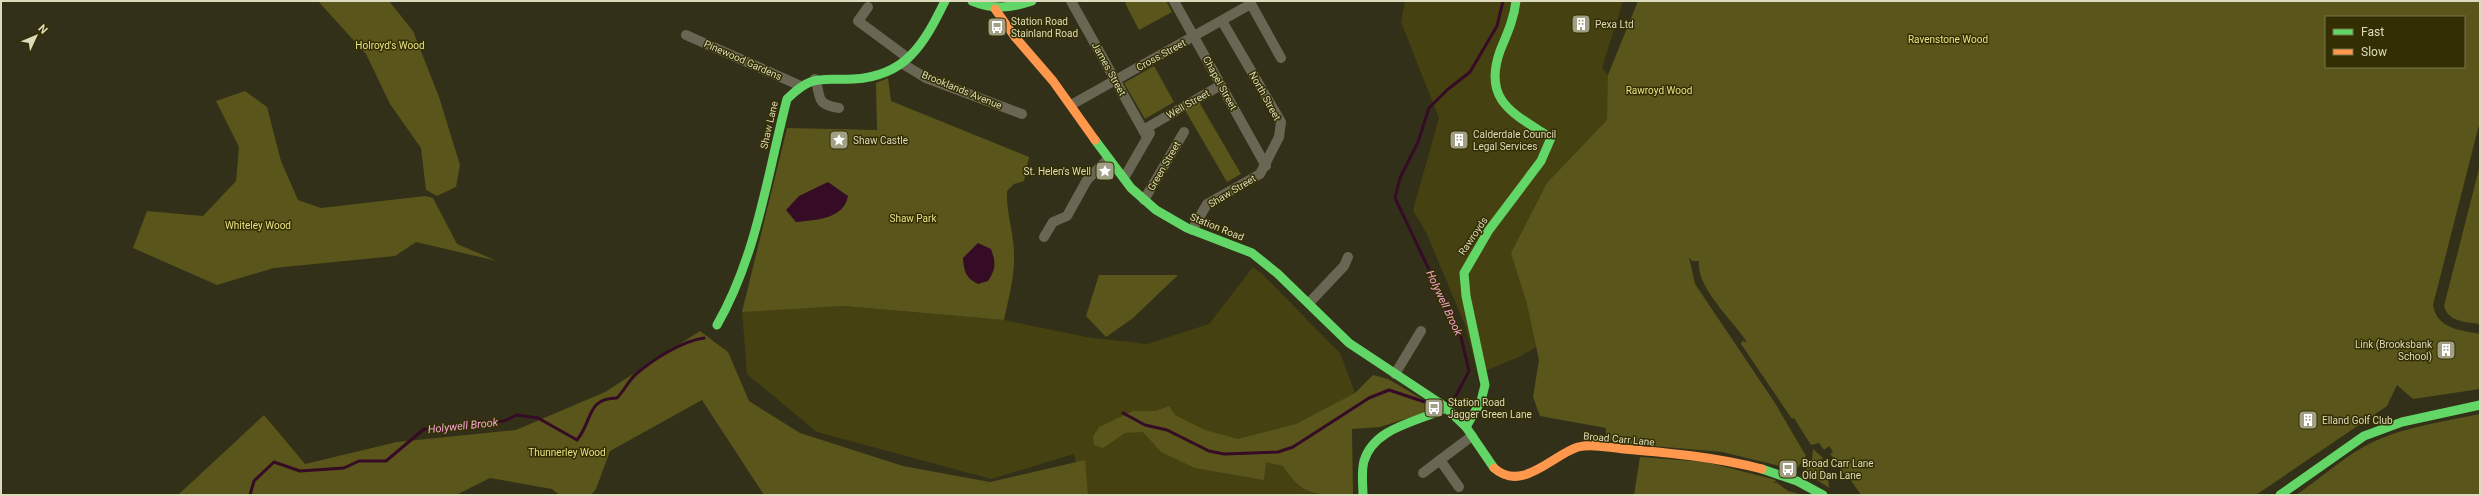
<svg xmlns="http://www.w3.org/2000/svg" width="2481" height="496" viewBox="0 0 2481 496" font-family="Roboto,sans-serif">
<rect width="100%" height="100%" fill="#323018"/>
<g fill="#454111">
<path d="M1405 1H1623L1602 68 1625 96 1527 239 1536 347 1521 356 1478 374 1465 325 1426 232 1413 210 1439 118 1401 22Z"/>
<path d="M1253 267 1261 273 1340 353 1355 393 1346 495H1084L1074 454 991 479 817 432 747 374 742 310 844 306 1004 320 1086 337 1147 344 1209 324Z"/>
</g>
<g fill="#5a551b" fill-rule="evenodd">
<path d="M318 1H389L413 31 439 97 460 165 456 187 437 196 426 190 421 148 390 104 366 54Z"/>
<path d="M1128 1H1166L1172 12 1139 30 1125 3Z"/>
<path d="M1638 1H2480V121L2433 305C2437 329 2460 330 2480 334V389L2413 399 2397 385 2387 406 2256 495H1861L1846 473 1844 474 1840 469 1842 468 1830 454 1833 452 1829 446 1824 450 1819 443 1811 445 1794 418 1792 419 1741 344 1742 341 1747 342C1733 320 1696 288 1699 261H1692L1689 257 1695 284 1775 403 1806 456 1796 470 1722 452 1619 443 1606 439V428L1540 416 1533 397 1539 360 1527 304 1511 253 1547 183 1607 120 1608 75ZM2326 17H2464V67H2326Z"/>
<path d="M1154 66 1174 102 1145 119 1124 83Z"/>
<path d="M888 78 891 101 1029 157 1024 181 1014 184 1007 191C1006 212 1014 233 1014 255 1015 276 1008 300 1004 320L844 306 742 312 787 128 877 130 876 83Z"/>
<path d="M245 91 267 107 281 161 298 200 321 208 425 196 433 198 457 244 497 261 416 242 395 256 274 268 217 285 133 248 147 211 203 216 236 181 239 147 216 101Z"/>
<path d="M1199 102 1241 174 1227 182 1185 110Z"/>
<path d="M2480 165V324C2466 322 2448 322 2444 306Z"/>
<path d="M1099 275H1178L1133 318 1106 337 1086 316Z"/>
<path d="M700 331 728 352 749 401 800 433 903 466 990 482 1085 460 1088 495H764L702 400 610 451 596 489 591 495H559L552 489 490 478 456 495H178L264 415 305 464 397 442 516 430 605 392Z"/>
<path d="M1373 375 1388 379 1424 400 1427 412 1380 427 1352 429 1353 495C1315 495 1302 496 1283 466L1266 462 1264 480 1195 468 1161 452 1143 432 1125 433 1103 448 1094 445 1093 437 1099 427 1133 411H1156L1169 406 1175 415 1205 430 1238 439 1296 424 1355 393Z"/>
<path d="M2480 414V495H2296C2319 480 2341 459 2365 446 2401 427 2441 422 2480 414Z"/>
<path d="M1813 449 1823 458 1818 463 1828 475 1829 488 1805 472 1812 459Z"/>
<path d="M1640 457 1706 462 1776 480 1773 484 1776 482 1788 491 1803 495H1634Z"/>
</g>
<g fill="#360b26">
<path d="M828 182 848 196C844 219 816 220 796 222L786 210 799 196Z"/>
<path d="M978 243 991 249C996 263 996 269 988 281L978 284C966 278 964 272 963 258Z"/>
</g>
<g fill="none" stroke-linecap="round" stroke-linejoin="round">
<g stroke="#360b26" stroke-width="3">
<path d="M1446 402 1453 401 1469 371 1461 337 1395 198 1400 178 1418 142 1429 108 1447 90 1470 72 1497 26 1503 1"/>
<path d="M1123 413 1145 425 1167 430 1209 451 1224 454 1278 452 1293 447 1369 398 1389 390 1425 402H1431"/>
<path d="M250 495 254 481 274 462 300 471 344 468 359 461H386L424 429H449L474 422 504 421 517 415 538 418 577 440C593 421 586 398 617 398 624 391 629 380 636 374 654 359 682 341 704 338"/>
</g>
<g stroke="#696754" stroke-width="10">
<path d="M1071 1 1147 137"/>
<path d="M1174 1 1266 166"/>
<path d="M868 7 858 21 908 58"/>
<path d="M686 35 801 86"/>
<path d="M903 64 926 78 1022 114"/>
<path d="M815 79C822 97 814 104 839 108"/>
<path d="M1071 105 1251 4 1281 58"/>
<path d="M1143 130 1221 85"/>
<path d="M1124 178 1150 133"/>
<path d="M1144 200 1184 132"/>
<path d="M1192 230 1207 204 1260 174 1279 137 1281 122 1222 21"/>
<path d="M1044 237 1053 222 1067 216 1087 180 1108 159"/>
<path d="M1309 303 1344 266 1348 257"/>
<path d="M1395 374 1421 331"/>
<path d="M1423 473 1440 460"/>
<path d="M1459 487 1440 460 1472 436"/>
</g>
<g stroke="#63d668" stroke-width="9">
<path d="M972 1C993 10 1011 8 1032 1"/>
<path d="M1095 140 1131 188 1156 210 1187 228 1252 253 1278 274 1349 343 1444 406 1466 427 1494 468"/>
<path d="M717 325C757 255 767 176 787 99 814 73 820 81 854 79 906 76 924 44 945 1"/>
<path d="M1466 427 1481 401 1485 385 1466 296 1464 273 1489 230 1541 161 1551 138C1515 114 1482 102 1500 51 1507 34 1514 19 1516 1"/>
<path d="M1762 469 1797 481 1823 495"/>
<path d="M1363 495C1363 484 1361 472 1364 461 1374 427 1418 422 1446 408"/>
<path d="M2280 495 2364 436 2402 422 2480 405"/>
</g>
<g stroke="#ff974d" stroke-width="9">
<path d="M995 9 1015 37 1053 81 1095 140"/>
<path d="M1494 468C1522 493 1552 455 1578 447 1593 443 1609 448 1624 449 1670 453 1716 457 1762 469"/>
</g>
</g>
<defs>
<g id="building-square" transform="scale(1)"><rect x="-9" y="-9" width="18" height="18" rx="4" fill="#a19f84" stroke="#332f02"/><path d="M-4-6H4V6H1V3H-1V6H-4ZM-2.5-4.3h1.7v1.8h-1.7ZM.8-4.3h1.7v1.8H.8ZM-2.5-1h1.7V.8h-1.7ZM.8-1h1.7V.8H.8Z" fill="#fff"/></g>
<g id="bus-square" transform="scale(1)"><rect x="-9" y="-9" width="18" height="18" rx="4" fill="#a19f84" stroke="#332f02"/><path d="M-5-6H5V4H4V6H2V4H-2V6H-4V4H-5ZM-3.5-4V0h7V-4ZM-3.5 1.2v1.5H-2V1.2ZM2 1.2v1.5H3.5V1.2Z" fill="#fff"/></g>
<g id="sight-square" transform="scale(1)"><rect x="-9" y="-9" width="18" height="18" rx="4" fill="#a19f84" stroke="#332f02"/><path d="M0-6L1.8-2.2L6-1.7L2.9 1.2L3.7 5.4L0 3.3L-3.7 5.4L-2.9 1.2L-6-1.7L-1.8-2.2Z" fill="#fff"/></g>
</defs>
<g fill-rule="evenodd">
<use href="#building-square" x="1581" y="24"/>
<use href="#bus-square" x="997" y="27"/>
<use href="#sight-square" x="839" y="140"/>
<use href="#building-square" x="1459" y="140"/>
<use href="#sight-square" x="1105" y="171"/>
<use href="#building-square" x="2446" y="350"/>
<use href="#bus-square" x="1434" y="408"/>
<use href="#building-square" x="2308" y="420"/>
<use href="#bus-square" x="1788" y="469"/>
</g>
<g text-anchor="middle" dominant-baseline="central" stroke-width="3" stroke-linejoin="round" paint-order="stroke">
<g font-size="10" fill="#dddbbe" stroke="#332f02" text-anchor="start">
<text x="1011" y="21">Station Road<tspan x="1011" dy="12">Stainland Road</tspan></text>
<text x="1595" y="24">Pexa Ltd</text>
<text x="1473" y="134">Calderdale Council<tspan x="1473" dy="12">Legal Services</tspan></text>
<text x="853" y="140">Shaw Castle</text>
<text x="1091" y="171" text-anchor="end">St. Helen's Well</text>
<text x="2432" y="344" text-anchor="end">Link (Brooksbank<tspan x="2432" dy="12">School)</tspan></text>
<text x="1448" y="402">Station Road<tspan x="1448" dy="12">Jagger Green Lane</tspan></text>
<text x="2322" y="420">Elland Golf Club</text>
<text x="1802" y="463">Broad Carr Lane<tspan x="1802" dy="12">Old Dan Lane</tspan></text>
</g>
<g font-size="10" fill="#e8e085" stroke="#332f02">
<text x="1948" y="39">Ravenstone Wood</text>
<text x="390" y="45">Holroyd's Wood</text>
<text x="1659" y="90">Rawroyd Wood</text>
<text x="913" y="218">Shaw Park</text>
<text x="258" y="225">Whiteley Wood</text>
<text x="567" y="452">Thunnerley Wood</text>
</g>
<g font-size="10" fill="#dddbbe" stroke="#332f02">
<text transform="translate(1161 55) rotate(-29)">Cross Street</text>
<text transform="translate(743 60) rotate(24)">Pinewood Gardens</text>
<text transform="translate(1109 69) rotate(61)">James Street</text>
<text transform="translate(1220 83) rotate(61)">Chapel Street</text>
<text transform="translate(962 90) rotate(22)">Brooklands Avenue</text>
<text transform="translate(1265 96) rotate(61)">North Street</text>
<text transform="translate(1188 104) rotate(-30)">Well Street</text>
<text transform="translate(769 125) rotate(-77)">Shaw Lane</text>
<text transform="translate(1164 166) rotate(-60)">Green Street</text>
<text transform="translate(1232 191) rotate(-31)">Shaw Street</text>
<text transform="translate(1217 227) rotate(22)">Station Road</text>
<text transform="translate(1473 236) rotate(-56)">Rawroyds</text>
<text transform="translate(1619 439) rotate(5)">Broad Carr Lane</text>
</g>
<g font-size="11" font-style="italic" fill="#f7a5d5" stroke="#332f02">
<text transform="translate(1444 303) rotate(65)">Holywell Brook</text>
<text transform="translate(463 426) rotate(-6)">Holywell Brook</text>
</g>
</g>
<rect width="2481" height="496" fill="none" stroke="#dddbbe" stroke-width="4"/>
<rect x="2325" y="16" width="140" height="52" fill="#332f02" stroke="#77744d"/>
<rect x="2333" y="29" width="20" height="6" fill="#63d668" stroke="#77744d"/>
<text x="2361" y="36" font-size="12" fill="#dddbbe">Fast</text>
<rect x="2333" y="49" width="20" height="6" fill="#ff974d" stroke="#77744d"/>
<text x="2361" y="56" font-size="12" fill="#dddbbe">Slow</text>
<g transform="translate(36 36) rotate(46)" stroke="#332f02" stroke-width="3" paint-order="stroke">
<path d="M0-3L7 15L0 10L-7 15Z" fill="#dddbbe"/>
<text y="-6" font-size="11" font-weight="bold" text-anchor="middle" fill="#dddbbe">N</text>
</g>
</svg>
